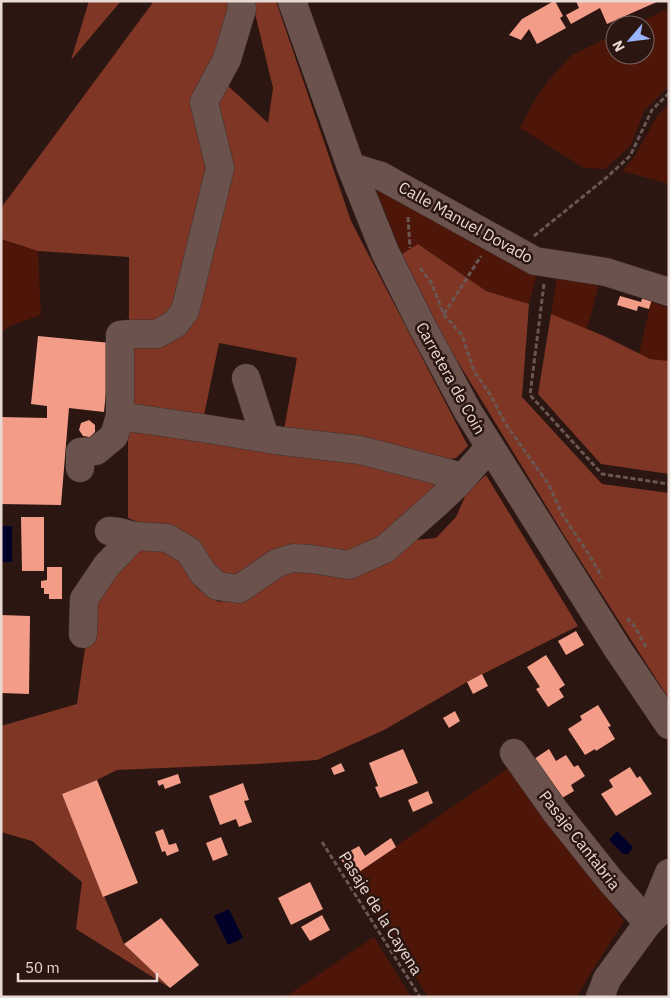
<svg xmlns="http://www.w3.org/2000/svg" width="670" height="998" viewBox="0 0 670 998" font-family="'IBM Plex Sans',sans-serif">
<rect width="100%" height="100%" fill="#2b1611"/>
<g fill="#4d1609">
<path d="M669 8V86L644 111 631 145 605 169 584 168 520 128 533 103 549 80 572 55 615 34V55H645V25H634Z"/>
<path d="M669 104V184L622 171 635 156 657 116Z"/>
<path d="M375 187 537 273 529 304 486 291 418 244 402 254Z"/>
<path d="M1 239 38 251 41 315 10 326 1 332Z"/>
<path d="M557 277 599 284 587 329 551 314Z"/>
<path d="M651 302 669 308V361L650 359 639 354Z"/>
<path d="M511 766 624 921 576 997H428L353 876Z"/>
<path d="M374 937 411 997H285Z"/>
</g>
<g fill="#803625">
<path d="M89 1H121L71 60Z"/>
<path d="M154 1H229L211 169 171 319 129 328V257L38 251 1 239V208Z"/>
<path d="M252 1H276L351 221 468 446 456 458 437 461 283 435 297 358 219 343 203 420 133 410 129 340 134 341 144 348 154 347 195 300 212 102 226 84 268 123 273 88Z"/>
<path d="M418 244 486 291 529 304 522 397 602 484 669 493V699L564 535 447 344 402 254Z"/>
<path d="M551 314 604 336 650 359 669 361V474L601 464 538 394Z"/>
<path d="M128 426 282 448 448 481 384 543 236 578 222 579 182 540 128 518Z"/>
<path d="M486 475 578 626 467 682 384 730 317 760 257 764 117 770 97 780 62 794 124 944 170 988 76 929 82 882 32 841 1 832V726L77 704 93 593 138 545 176 554 197 588 219 602 244 594 276 574 404 541 436 538 456 517 467 492Z"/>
</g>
<g fill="#010029">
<rect x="1" y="526" width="11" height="36"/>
<path d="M617 831 632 846V849L628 854H624L622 853 609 840Z"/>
<path d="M229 909 243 938 228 945 214 916Z"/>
</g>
<g fill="#f39d89">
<path d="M554 1H555L563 16 560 18 566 28 537 44 529 29 521 40 509 35 522 19Z"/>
<path d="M576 1H659L607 24 600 8 571 24 566 15 579 8Z"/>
<path d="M620 296 641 302 643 296 652 299 649 309 638 306 637 311 617 305Z"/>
<path d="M38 336 111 343 104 412 69 408 61 505 1 504V417L47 418V406L31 404Z"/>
<path d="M89 420 95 425V432L90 437 83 436 79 430 81 423Z"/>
<path d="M21 517H44V571H22Z"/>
<path d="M47 567H62V599H49V594H44V588H41V581L47 580Z"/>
<path d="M1 615 30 616 29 694 1 693Z"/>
<path d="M576 631 584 645 566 655 558 641Z"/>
<path d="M546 655 565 685 559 689 564 697 548 707 536 689 540 687 527 667Z"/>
<path d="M482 674 488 686 473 694 467 682Z"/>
<path d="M598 705 611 726 608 727 615 739 596 751 595 749 585 755 568 729 582 720 580 716Z"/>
<path d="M455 711 460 721 449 728 443 718Z"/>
<path d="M403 749 418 783 380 798 375 787 378 786 369 763Z"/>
<path d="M549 749 556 761 566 755 574 767 578 765 585 776 571 785 574 791 562 798 534 759Z"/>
<path d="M341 763 345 771 334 775 331 768Z"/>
<path d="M630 767 637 778 640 776 652 794 616 816 601 794 613 787 609 780Z"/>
<path d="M178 774 181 783 165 789 163 784 159 786 157 781Z"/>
<path d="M97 780 138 883 103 897 62 794Z"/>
<path d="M243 783 249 800 244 801 252 822 239 827 236 819 220 825 209 796Z"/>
<path d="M428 791 433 803 413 812 408 800Z"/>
<path d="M163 829 169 845 176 843 179 851 167 856 165 851 162 852 155 832Z"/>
<path d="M221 837 228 855 213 861 206 843Z"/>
<path d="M391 838 396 847 353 876 339 857 359 846 365 856Z"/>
<path d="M310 882 323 909 291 925 278 898Z"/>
<path d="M322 915 330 930 310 941 301 927Z"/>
<path d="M161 918 199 965 170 988 124 944Z"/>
</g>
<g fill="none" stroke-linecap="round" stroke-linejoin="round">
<g stroke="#413230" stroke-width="29">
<g id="minor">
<path d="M292 1 351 167 385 252 422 326 467 410 617 648 669 725"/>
<path d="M351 167 381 176 535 261 606 272 669 292"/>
<path d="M246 378 263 431 264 437"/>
<path d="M120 416 202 428 282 441 360 450 463 477"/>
<path d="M80 468V452L96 451 114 436 120 416V335L129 334H157L175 324 185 311 220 168 204 102 227 59 242 9 241 1"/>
<path d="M109 531 119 532 135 536 167 538 189 551 203 573 217 586 239 589 277 563 293 558 311 559 349 565 385 549 437 503 457 484 490 447"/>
<path d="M83 634 84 599 107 565 135 536"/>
<path d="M514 753 555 811 610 880 648 923"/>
<path d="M651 917 669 873"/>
<path d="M600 997 607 979 648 923 669 902"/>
</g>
</g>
<g stroke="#6a5753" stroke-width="3" stroke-dasharray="5 2.5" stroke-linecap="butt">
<path d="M408 217 410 248"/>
<path d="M534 236 606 178 630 156 652 110 669 93"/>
<path d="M420 268 431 282 444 315 462 335 474 371 491 396 505 423 549 485 562 514 591 558 602 577"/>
<path d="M544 284 530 395 602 474 669 484"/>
<path d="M444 314 481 256"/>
<path d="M627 618 635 627 646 647"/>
<path d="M322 842 420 997"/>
</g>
<use href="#minor" stroke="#6b524c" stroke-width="28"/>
</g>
<g text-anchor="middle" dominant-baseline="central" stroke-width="5" stroke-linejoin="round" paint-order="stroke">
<g font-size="16" fill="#e8d9d5" stroke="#2b1611">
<text transform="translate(466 222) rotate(29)">Calle Manuel Dovado</text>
<text transform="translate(451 378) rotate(61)">Carretera de Coín</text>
<text transform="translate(580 840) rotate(52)">Pasaje Cantabria</text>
<text transform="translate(381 913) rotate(58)">Pasaje de la Cayena</text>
</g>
</g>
<rect width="670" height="998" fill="none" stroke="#e8d9d5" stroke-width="5"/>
<g transform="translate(630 40) rotate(242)"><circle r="24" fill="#2b1611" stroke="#77645f"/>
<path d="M0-4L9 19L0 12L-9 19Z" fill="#99b5fd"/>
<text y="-8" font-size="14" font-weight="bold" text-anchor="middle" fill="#e8d9d5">N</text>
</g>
<path d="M18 973v8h139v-8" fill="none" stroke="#e8d9d5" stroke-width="2.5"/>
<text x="25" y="973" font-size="15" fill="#e8d9d5" stroke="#2b1611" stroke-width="4" paint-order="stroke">50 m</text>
</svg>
